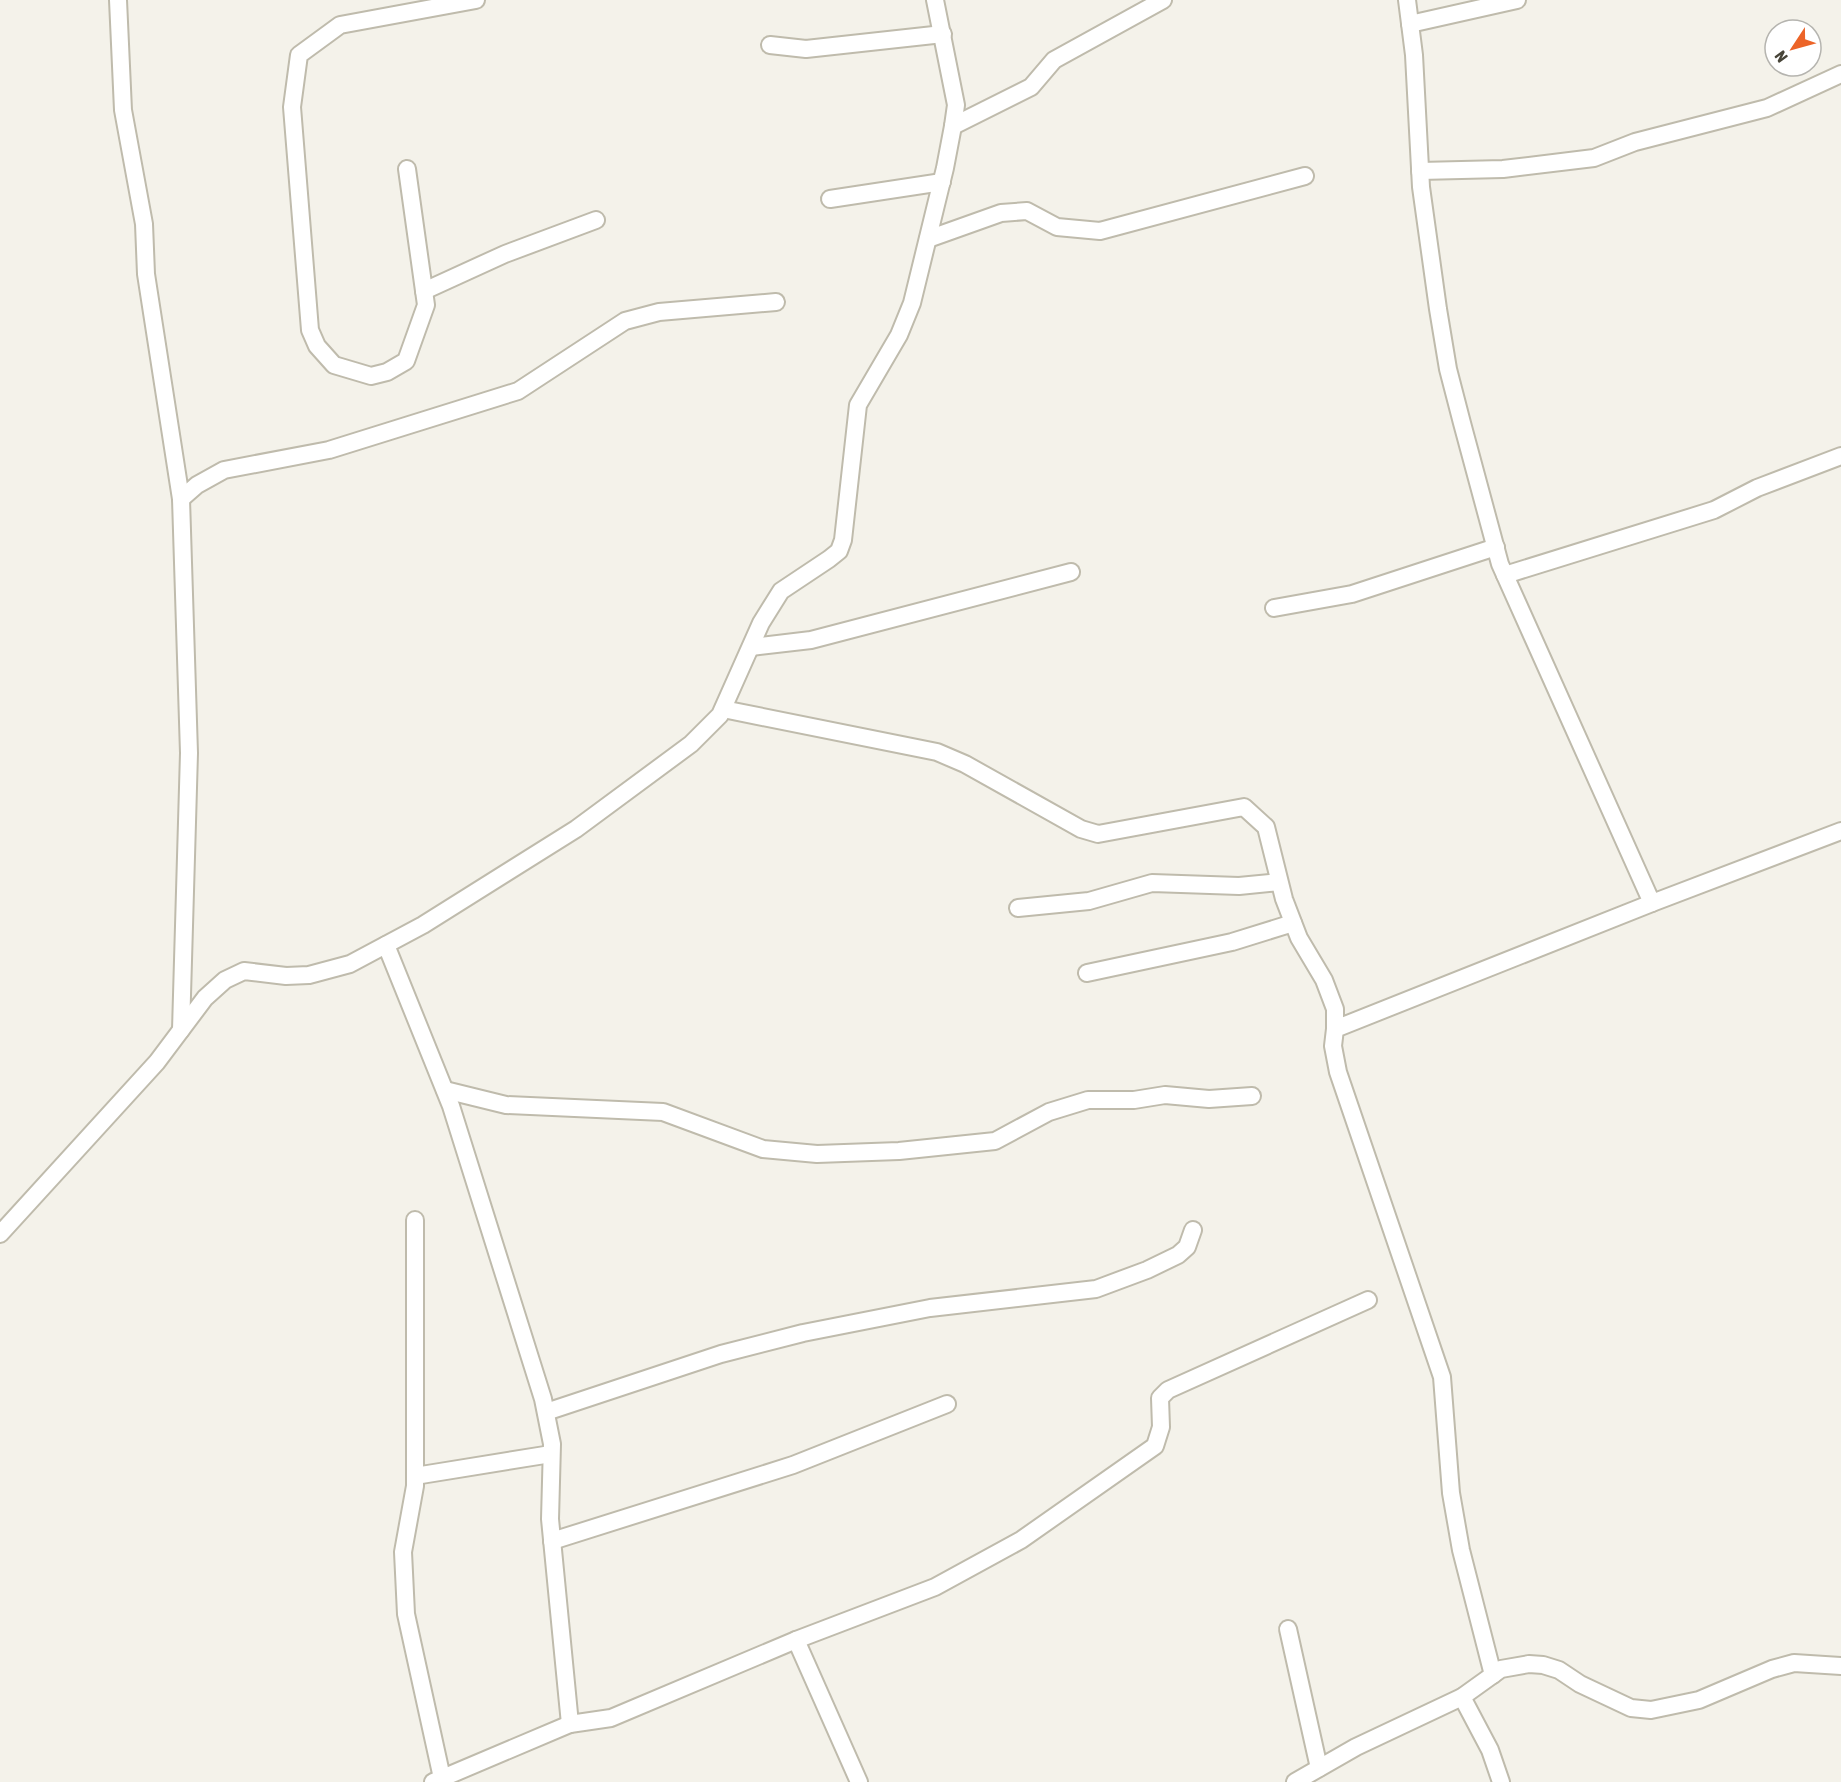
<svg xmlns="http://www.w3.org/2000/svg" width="1841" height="1782" viewBox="0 0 1841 1782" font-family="'Asap Condensed',sans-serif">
<rect width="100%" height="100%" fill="#f4f2ea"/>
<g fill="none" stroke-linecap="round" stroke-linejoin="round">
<g stroke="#bfbbac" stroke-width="20">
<g id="street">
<path d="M118 0 123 110 144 224 146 274 181 499 189 753 181 1030"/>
<path d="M1407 0 1414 55 1421 187 1438 309 1448 369 1462 423 1500 564 1652 903 1335 1029 1333 1046 1338 1072 1442 1377 1451 1493 1461 1550 1493 1675"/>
<path d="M1410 24 1517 0"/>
<path d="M770 45 806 49 943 34"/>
<path d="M953 126 1031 87 1054 60 1163 0"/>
<path d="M407 169 426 305 406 361 387 372 371 376 334 365 317 346 310 330 292 107 299 55 340 25 476 0"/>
<path d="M1420 171 1503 169 1594 158 1635 142 1767 108 1841 74"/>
<path d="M830 199 942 182"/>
<path d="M928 239 1001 213 1027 211 1057 227 1100 231 1305 176"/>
<path d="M424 291 505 254 596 220"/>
<path d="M181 499 197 485 224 470 329 450 518 391 625 321 659 312 776 302"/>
<path d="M1505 575 1714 510 1757 488 1841 456"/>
<path d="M1274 608 1352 594 1496 547"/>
<path d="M751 647 811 640 1071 572"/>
<path d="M723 709 937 752 965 764 1081 829 1098 834 1244 807 1266 827 1284 899 1299 938 1324 980 1335 1009V1029"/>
<path d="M1652 903 1841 831"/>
<path d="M1018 908 1089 901 1152 883 1239 886 1279 882"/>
<path d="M386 945 451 1106 543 1399 552 1444 550 1519 570 1724 611 1718 796 1640 935 1587 1021 1540 1155 1446 1161 1427 1160 1398 1168 1390 1368 1300"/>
<path d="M1087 973 1232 942 1293 923"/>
<path d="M445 1090 506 1105 663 1112 763 1149 817 1154 899 1151 995 1141 1049 1112 1088 1100H1134L1165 1095 1209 1099 1252 1096"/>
<path d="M415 1220V1486L403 1552 406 1614 442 1778"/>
<path d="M0 1234 157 1062 205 998 225 980 244 971 286 976 309 975 350 964 423 925 576 829 691 744 720 715 761 623 781 591 829 559 839 551 843 540 858 405 899 335 912 303 945 168 953 126 956 105 935 0"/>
<path d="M546 1412 721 1354 803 1333 930 1308 1096 1289 1147 1270 1178 1255 1187 1247 1193 1230"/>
<path d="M415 1476 551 1454"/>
<path d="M552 1541 793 1465 947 1404"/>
<path d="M1288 1629 1319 1768"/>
<path d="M796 1640 859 1782"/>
<path d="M1462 1697 1490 1750 1501 1782"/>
<path d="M433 1782 570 1724"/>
<path d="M1295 1782 1356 1747 1462 1697 1501 1669 1529 1664 1543 1665 1559 1670 1580 1684 1631 1708 1651 1710 1699 1700 1772 1669 1794 1663 1841 1666"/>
</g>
</g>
<use href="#street" stroke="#fff" stroke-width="16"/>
</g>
<g transform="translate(1793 48) rotate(234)"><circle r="28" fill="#ffffff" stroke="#b5b4af" stroke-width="1.5"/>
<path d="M0-4.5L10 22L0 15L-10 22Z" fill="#ec6428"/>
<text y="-9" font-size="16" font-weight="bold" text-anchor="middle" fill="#474438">N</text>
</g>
</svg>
